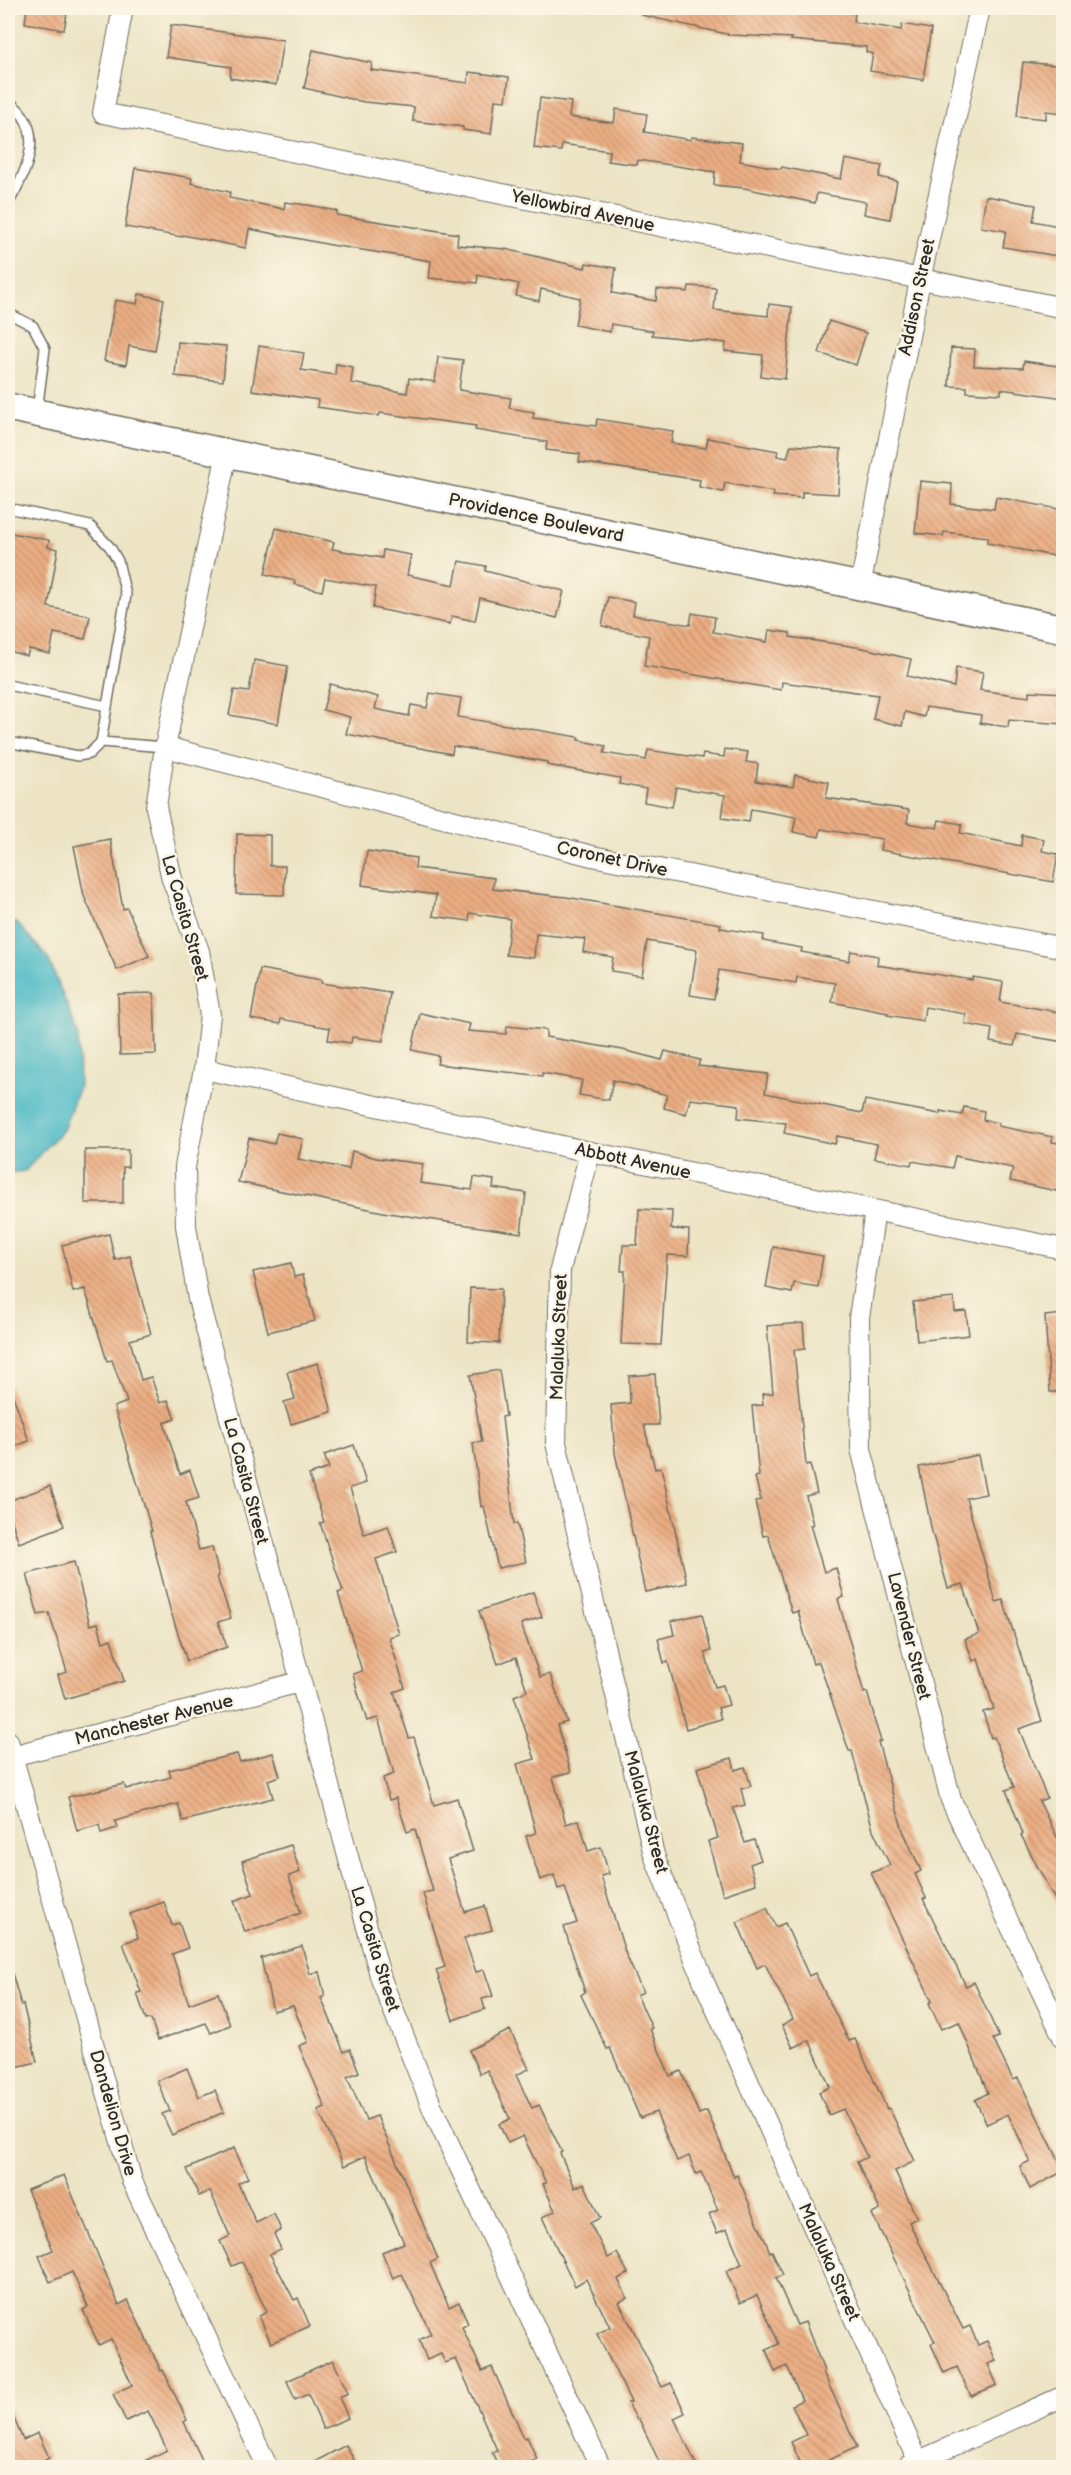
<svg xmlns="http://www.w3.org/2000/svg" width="1071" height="2475" viewBox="0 0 1071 2475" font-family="'Balsamiq Sans',sans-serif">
<defs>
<pattern id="building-back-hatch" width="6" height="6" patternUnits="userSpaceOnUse" patternTransform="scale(1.5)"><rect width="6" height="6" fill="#ecae83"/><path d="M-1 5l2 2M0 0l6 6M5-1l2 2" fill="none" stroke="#bf8e6b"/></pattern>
</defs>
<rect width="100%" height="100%" fill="#fcf5e5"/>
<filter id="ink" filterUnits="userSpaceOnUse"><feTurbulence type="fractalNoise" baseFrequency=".0167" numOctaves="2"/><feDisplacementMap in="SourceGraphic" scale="12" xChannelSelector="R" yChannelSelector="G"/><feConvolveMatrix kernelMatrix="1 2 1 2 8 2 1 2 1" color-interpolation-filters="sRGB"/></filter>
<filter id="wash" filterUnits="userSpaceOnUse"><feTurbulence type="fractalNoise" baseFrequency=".008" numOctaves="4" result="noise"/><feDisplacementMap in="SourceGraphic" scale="24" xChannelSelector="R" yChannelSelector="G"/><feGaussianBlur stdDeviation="1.35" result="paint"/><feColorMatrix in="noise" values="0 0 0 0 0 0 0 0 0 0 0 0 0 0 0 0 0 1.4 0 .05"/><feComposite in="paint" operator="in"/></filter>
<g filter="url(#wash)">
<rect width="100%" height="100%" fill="#ece4c4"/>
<path fill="#4cb9c6" stroke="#3c7278" stroke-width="1.5" d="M8 920 17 923 48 958 78 1033 79 1086 64 1128 25 1171 8 1173Z"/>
<g id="blocks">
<g fill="url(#building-back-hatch)">
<path d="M27 8H68L64 30 25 23Z"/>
<path d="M642 8H793L855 13 854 22 901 30 902 24 931 29 923 80 870 71 873 54 866 52V47L791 40 792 38 731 35 641 15Z"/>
<path d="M171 25 283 40 276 85 230 78 231 67 166 57Z"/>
<path d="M313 50 372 63 371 70 468 83 469 72 509 77 506 101 495 100 491 134 463 130V127L413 121 414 107 364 102 304 88Z"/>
<path d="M1023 62 1064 66V113L1046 111V119L1017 116Z"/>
<path d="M540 98 571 102 569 117 614 123 616 109 647 114 644 132 691 140 692 137 742 143 740 161 781 169 782 167 841 179 845 159 882 166 879 177 897 181 890 219 864 214 866 202 817 193 815 203 744 188 714 185 715 172 638 160 637 165 608 161 609 151 562 144 561 151 534 148Z"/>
<path d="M135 168 192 178 191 183 230 192 229 198 284 209 285 202 314 206 337 211V215L458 234 457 245 505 249 585 268 586 263 616 268 612 293 656 301 657 289 688 292 689 286 716 288 714 310 768 316 769 304 792 307 785 379 761 376 763 355 725 351 726 343 652 335 653 331 611 324 610 332 575 325 580 298 541 289 539 301 516 296 519 284 478 275 477 283 429 278 431 261 331 245 249 229 246 248 183 235 182 237 125 227Z"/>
<path d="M986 196 1036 205 1033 221 1064 227V257L1003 247 1006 231 981 227Z"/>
<path d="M139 294 164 299 155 351 129 346 126 365 104 361 115 300 137 304Z"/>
<path d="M829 321 866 333 856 365 819 353Z"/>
<path d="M178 342 226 346 223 381 175 376Z"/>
<path d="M259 346 304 353 301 370 335 375 336 364 353 367 351 383 407 393 409 378 435 382 438 357 463 360 459 390 511 398 509 408 534 412 533 418 596 426 597 419 673 431 671 443 706 448 708 438 778 451 777 456 787 458 791 445 841 449 838 494 802 492V498L773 496 774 492 725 483 723 492 699 487 700 480 579 462 580 454 546 450 547 442 475 430 476 426 380 413 379 416 317 407 318 400 252 390Z"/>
<path d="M951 348 975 349 974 366 1023 368 1024 361 1064 367V398L1001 389V394L967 392V387L949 386Z"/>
<path d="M920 481 952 484 951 504 994 509 996 497 1064 510V558L987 543 988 537 944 532 943 536 915 533Z"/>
<path d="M276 528 334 542 332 549 382 558 383 550 411 555 407 575 454 585 459 561 486 566 485 571 564 591 557 618 480 598 475 621 452 616 450 624 373 608 376 587 325 578 322 591 294 584 295 581 265 574Z"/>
<path d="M11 533 49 540 48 547 58 549 48 607 90 616 85 639 54 633 50 654 29 649 27 656 8 651V537L10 538Z"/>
<path d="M608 597 635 602 633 615 690 625 692 613 715 617 713 632 767 642 769 630 790 633V637L863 648 911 659 907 676 954 687 956 668 983 672 980 690 1029 697V691L1064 693V724L1009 720 1008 727 980 723 981 715 926 707 924 717 905 712 902 726 873 719 878 695 782 682 781 690 644 666 649 636 602 626Z"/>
<path d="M254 660 288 666 278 724 229 715 234 690 249 692Z"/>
<path d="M330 684 378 697 375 709 409 716 411 705 427 708 430 693 461 698 458 717 579 737 578 740 606 746 604 753 646 760 648 750 702 758 703 754 724 757 725 749 748 752 746 762 758 764 756 781 793 787 795 775 829 782 826 798 909 810 907 823 937 828 939 820 962 824 960 833 1021 846 1022 835 1044 839 1042 851 1058 854 1053 882 880 850 882 839 821 829 819 837 793 832 796 817 751 809 749 822 722 818 725 795 676 787 672 807 644 802 646 789 619 784 620 778 547 765V762L453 746 452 754 346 734 350 717 323 710Z"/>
<path d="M237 834 270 835V866H285L284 895 236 894Z"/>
<path d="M110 839 123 909 127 908 149 956 117 970 84 896 74 846Z"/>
<path d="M367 851 416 858 415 868 494 878 493 889 566 897 721 924 720 928 764 935 763 941 802 948 801 952 849 961 851 951 878 956 877 965 972 980 973 977 1003 982 1000 1002 1064 1013V1042L1017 1034 1014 1046 990 1042 992 1029 965 1024 966 1014 925 1007 923 1021 887 1015 888 1013 832 1002 835 983 797 977 796 983 719 970 714 999 690 995 697 950 647 941 642 976 611 971 613 957 583 952 585 939 536 934 534 958 506 955 510 919 470 913 469 921 433 916 436 895 362 885Z"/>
<path d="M260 969 322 980 321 983 390 993 383 1041 352 1037 351 1043 328 1040 330 1028 281 1019 280 1024 251 1019Z"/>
<path d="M154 993 156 1054 120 1055 118 994Z"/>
<path d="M420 1013 470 1024 468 1031 506 1034 507 1026 546 1030V1037L623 1050 662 1060 665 1051 700 1060 698 1066 768 1074 765 1093 862 1113 865 1100 940 1114V1111L962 1115 964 1107 984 1111 983 1120 999 1123 998 1126 1053 1137 1052 1142 1064 1144 1061 1192 1010 1181 1013 1168 955 1156 952 1168 912 1161 911 1165 874 1158 877 1144 837 1136 835 1144 784 1133 786 1123 738 1118 739 1105 690 1099 686 1114 664 1108 667 1095 613 1080 609 1100 579 1095 582 1080 542 1073V1076L437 1064 439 1056 412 1050Z"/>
<path d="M277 1133 303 1139 298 1159 349 1169 352 1151 376 1158 423 1164 420 1183 472 1190 474 1177 494 1180 493 1188 526 1193 521 1233 388 1213 238 1182 249 1138 274 1144Z"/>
<path d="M85 1150H128V1167H123V1203H85Z"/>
<path d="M639 1209 672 1211 671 1229 689 1230 688 1256 667 1255 661 1345 621 1344 625 1271H621L623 1245H637Z"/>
<path d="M109 1234 115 1260 130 1256 151 1334 130 1340 141 1380 151 1377 160 1403 168 1400 175 1419 164 1423 180 1474 190 1470 199 1498 186 1502 199 1550 212 1547 219 1576 217 1577 231 1618 218 1622 227 1647 187 1661 170 1609 150 1531H152L114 1407 127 1402 112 1360 107 1361 85 1289 73 1292 62 1245Z"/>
<path d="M773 1247 823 1256 818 1287 794 1283 792 1293 766 1288Z"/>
<path d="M291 1263 294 1277 303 1275 315 1321 268 1332 253 1272Z"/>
<path d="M470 1288 501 1289 499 1343 468 1342Z"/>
<path d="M954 1298 955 1312 966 1311 969 1335 917 1341 913 1302Z"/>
<path d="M1064 1314V1392H1050L1045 1316Z"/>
<path d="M803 1323 805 1349 794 1350 806 1465 810 1464 817 1493 806 1496 813 1525H810L824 1572 836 1568 844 1597 838 1599 864 1693 867 1692 874 1715 873 1716 881 1741 878 1742 902 1828 921 1871 915 1874 926 1898 923 1899 966 1986 974 1982 999 2037 993 2039 1013 2080 1018 2078 1064 2171 1030 2189 1020 2166 1030 2161 1008 2114 987 2124 975 2100 988 2093 959 2022 941 2029 929 2003 932 2001 871 1873 890 1865 873 1830 852 1751H849L819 1662 813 1664 798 1611 792 1613 768 1535 763 1536 755 1501 761 1500 755 1477 759 1476 752 1406 763 1405 762 1394 773 1393 767 1326Z"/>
<path d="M318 1363 332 1412 291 1424 284 1402 295 1399 287 1372Z"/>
<path d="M499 1370 506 1416 502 1417 514 1524 517 1523 526 1562 498 1568 484 1506 481 1507 473 1443 482 1442 470 1375Z"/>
<path d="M655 1374 659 1425H644L655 1469 661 1467 687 1583 645 1592 615 1453 611 1405 630 1403 629 1376Z"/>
<path d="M8 1387H10L29 1441 8 1449Z"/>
<path d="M354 1445 366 1483 350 1488 364 1534 388 1526 397 1552 376 1559 399 1634 389 1637 405 1688 394 1692 409 1738 414 1737 434 1805 457 1798 473 1851 448 1859 465 1912 485 1906 492 1930 464 1938 476 1972 484 1970 493 1996 482 1999 485 2009 453 2020 436 1970 445 1967 423 1893 433 1891 415 1829 407 1832 396 1798 389 1800 383 1778 394 1774 378 1718 367 1721 358 1693 353 1674 362 1671 338 1593 343 1591 320 1523 324 1522 309 1475 329 1468 324 1455Z"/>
<path d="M978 1455 986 1494 966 1498 996 1602 1003 1600 1042 1721 1019 1729 1047 1798 1039 1801 1057 1837 1064 1834V1917L1021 1835 1023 1834 1006 1790 1014 1787 994 1737 991 1738 983 1712 994 1709 978 1659 973 1661 965 1639 979 1634 963 1584 948 1588 932 1532 919 1467Z"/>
<path d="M50 1486 64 1526 19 1543 8 1510V1501Z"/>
<path d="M74 1562 90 1625 98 1623 103 1642 111 1639 124 1681 65 1699 58 1675 67 1672 49 1613 38 1615 27 1574Z"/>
<path d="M533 1592 542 1617 521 1624 540 1677 550 1674 567 1722 557 1725 571 1772 553 1777 566 1824 579 1820 588 1851 601 1847 609 1874 601 1876 626 1955 643 1992 637 1995 652 2028 650 2029 670 2076 681 2071 699 2114 707 2111 734 2177 737 2175 770 2252 772 2251 783 2275 776 2278 797 2325 805 2322 824 2371 823 2372 857 2447 812 2468H803L791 2442 806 2435 792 2405 802 2400 787 2366 775 2372 766 2350 779 2344 757 2295 740 2303 726 2271 742 2264 727 2229 717 2233 709 2214 718 2210 701 2172 696 2174 689 2156 677 2161 656 2112 640 2118 610 2048 607 2049 581 1995 585 1992 564 1927 577 1923 565 1887 558 1889 554 1875 540 1880 526 1836 536 1833 517 1764 535 1759 514 1696 527 1691 516 1657 498 1664 479 1611Z"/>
<path d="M702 1614 711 1651 705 1653 715 1687 723 1685 729 1705 718 1708 721 1719 686 1729 668 1662 664 1663 658 1639 674 1635 671 1621Z"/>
<path d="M273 1753 280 1776 268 1780 273 1798 183 1821 178 1804 115 1821 117 1828 101 1833 99 1825 77 1831 68 1797 124 1784 126 1789 171 1777 169 1770 237 1754 240 1762Z"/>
<path d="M732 1758 735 1770 745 1767 751 1786 741 1789 745 1805 733 1808 745 1843 754 1840 761 1860 750 1864 756 1884 723 1895 708 1841 718 1838 697 1768Z"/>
<path d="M291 1845 300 1872 289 1876 301 1913 245 1932 234 1901 253 1894 242 1861Z"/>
<path d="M164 1902 172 1925 179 1923 188 1948 172 1954 189 2004 218 1993 230 2025 211 2033 206 2023 158 2040 151 2019 146 2020 137 1993 141 1992 123 1943 138 1938 130 1914Z"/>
<path d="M767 1908 776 1927 785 1923 809 1976 815 1973 849 2041 855 2039 887 2109 889 2108 915 2161 895 2171 917 2218 909 2222 963 2329 970 2326 978 2345 987 2341 996 2361 988 2364 997 2385 971 2396 957 2367 944 2373 931 2344 935 2342 872 2214 880 2210 857 2162 867 2157 843 2109 829 2115 819 2092 830 2087 809 2040 793 2048 782 2025 793 2019 765 1964 757 1968 737 1922Z"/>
<path d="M302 1946 310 1974 319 1972 325 1996 321 1998 344 2052 350 2049 359 2072 347 2077 366 2120 377 2116 438 2259 430 2263 449 2307 459 2302 468 2324 462 2327 482 2371 492 2367 524 2438 527 2437 537 2459 529 2463 531 2468H499L492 2452 497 2450 456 2359 445 2363 441 2354 427 2360 419 2340 431 2334 402 2274 393 2278 382 2252 404 2243 365 2156 344 2166 318 2110 325 2107 299 2046 308 2042 293 2006 273 2011 261 1958Z"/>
<path d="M12 1973 21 2005 23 2004 37 2062 8 2069V1974Z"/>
<path d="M510 2030 529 2069 516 2075 532 2108 539 2105 562 2152 560 2153 575 2188 584 2183 600 2218 590 2223 608 2258 617 2253 628 2273 618 2279 627 2298 619 2302 662 2387 671 2383 685 2413 674 2418 698 2468H662L639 2419 637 2420 628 2403 631 2402 597 2334 610 2327 586 2279 575 2286 542 2217 555 2211 543 2184 546 2183 523 2136 508 2143 499 2124 510 2119 487 2070 480 2074 469 2050Z"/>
<path d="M187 2068 199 2097 215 2090 224 2112 172 2135 162 2114 170 2111 157 2081Z"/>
<path d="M234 2148 248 2178 238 2183 256 2223 274 2214 281 2230 274 2234 281 2249 270 2254 294 2300 298 2298 310 2326 271 2343 259 2316 267 2312 242 2262 232 2266 220 2241 230 2236 210 2191 199 2196 187 2169Z"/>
<path d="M64 2175 119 2305 128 2300 161 2371 163 2370 187 2420 184 2422 206 2468H131L167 2450 148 2411 126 2421 113 2394 132 2385 111 2339 99 2345 83 2310 88 2307 72 2272 50 2282 39 2256 53 2250 27 2190Z"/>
<path d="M333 2360 348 2393 339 2397 348 2418 323 2429 308 2394 295 2400 287 2381Z"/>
<path d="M8 2404 23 2440 38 2433 49 2458 45 2460 48 2468H8Z"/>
<path d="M346 2445 358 2468H303Z"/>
</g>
</g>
</g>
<g filter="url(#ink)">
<use href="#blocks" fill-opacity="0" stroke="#6f6c61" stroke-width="1.5"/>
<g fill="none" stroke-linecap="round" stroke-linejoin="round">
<g stroke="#6f6c61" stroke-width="12">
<g id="lane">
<path d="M8 101C48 129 27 170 8 204"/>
<path d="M8 313 33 326 45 349 37 411"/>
<path d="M8 508 90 526 110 547 118 561 126 595 101 742 165 747"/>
<path d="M8 685 107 706"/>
<path d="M8 742 78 756 89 754 101 742"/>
</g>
</g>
<g stroke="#6f6c61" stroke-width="22">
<g id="street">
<path d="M123 8 103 113 1064 308"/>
<path d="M227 453 165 747 156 807 172 879 199 951 210 1015 204 1069 185 1167 186 1226 198 1299 381 1979 434 2112 601 2468"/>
<path d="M860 587 920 280 980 8"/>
<path d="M165 747 592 856 1064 948"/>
<path d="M204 1069 590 1152 1064 1249"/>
<path d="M590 1152 560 1270 556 1443 654 1855 704 1982 921 2468"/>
<path d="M875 1211 859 1318 861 1449 951 1800 1064 2039"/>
<path d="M8 1741 132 2181 268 2468"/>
<path d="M8 1757 300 1682"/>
<path d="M908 2466 1064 2396"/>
</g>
</g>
<g stroke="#6f6c61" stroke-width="30">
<path id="secondary" d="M8 407 1064 629"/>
</g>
<use href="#lane" stroke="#fff" stroke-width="9"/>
<use href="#street" stroke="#fff" stroke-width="20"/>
<use href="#secondary" stroke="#fff" stroke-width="27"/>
</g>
</g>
<g text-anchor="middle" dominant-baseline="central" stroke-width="5" stroke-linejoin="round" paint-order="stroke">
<g font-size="18" fill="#2b2b2b" stroke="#fcf5e5">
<text transform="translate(583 211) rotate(12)">Yellowbird Avenue</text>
<text transform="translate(917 297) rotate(-78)">Addison Street</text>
<text transform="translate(536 518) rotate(12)">Providence Boulevard</text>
<text transform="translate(612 859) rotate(12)">Coronet Drive</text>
<text transform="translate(185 918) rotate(74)">La Casita Street</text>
<text transform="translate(633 1161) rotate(12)">Abbott Avenue</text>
<text transform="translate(559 1337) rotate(-88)">Malaluka Street</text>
<text transform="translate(246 1481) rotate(75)">La Casita Street</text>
<text transform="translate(909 1636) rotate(76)">Lavender Street</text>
<text transform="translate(154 1720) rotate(-14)">Manchester Avenue</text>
<text transform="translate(646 1812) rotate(75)">Malaluka Street</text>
<text transform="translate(375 1949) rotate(73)">La Casita Street</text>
<text transform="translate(113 2113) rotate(74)">Dandelion Drive</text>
<text transform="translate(829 2262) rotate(66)">Malaluka Street</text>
</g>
</g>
<rect width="1071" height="2475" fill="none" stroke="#fcf5e5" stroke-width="30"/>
</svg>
